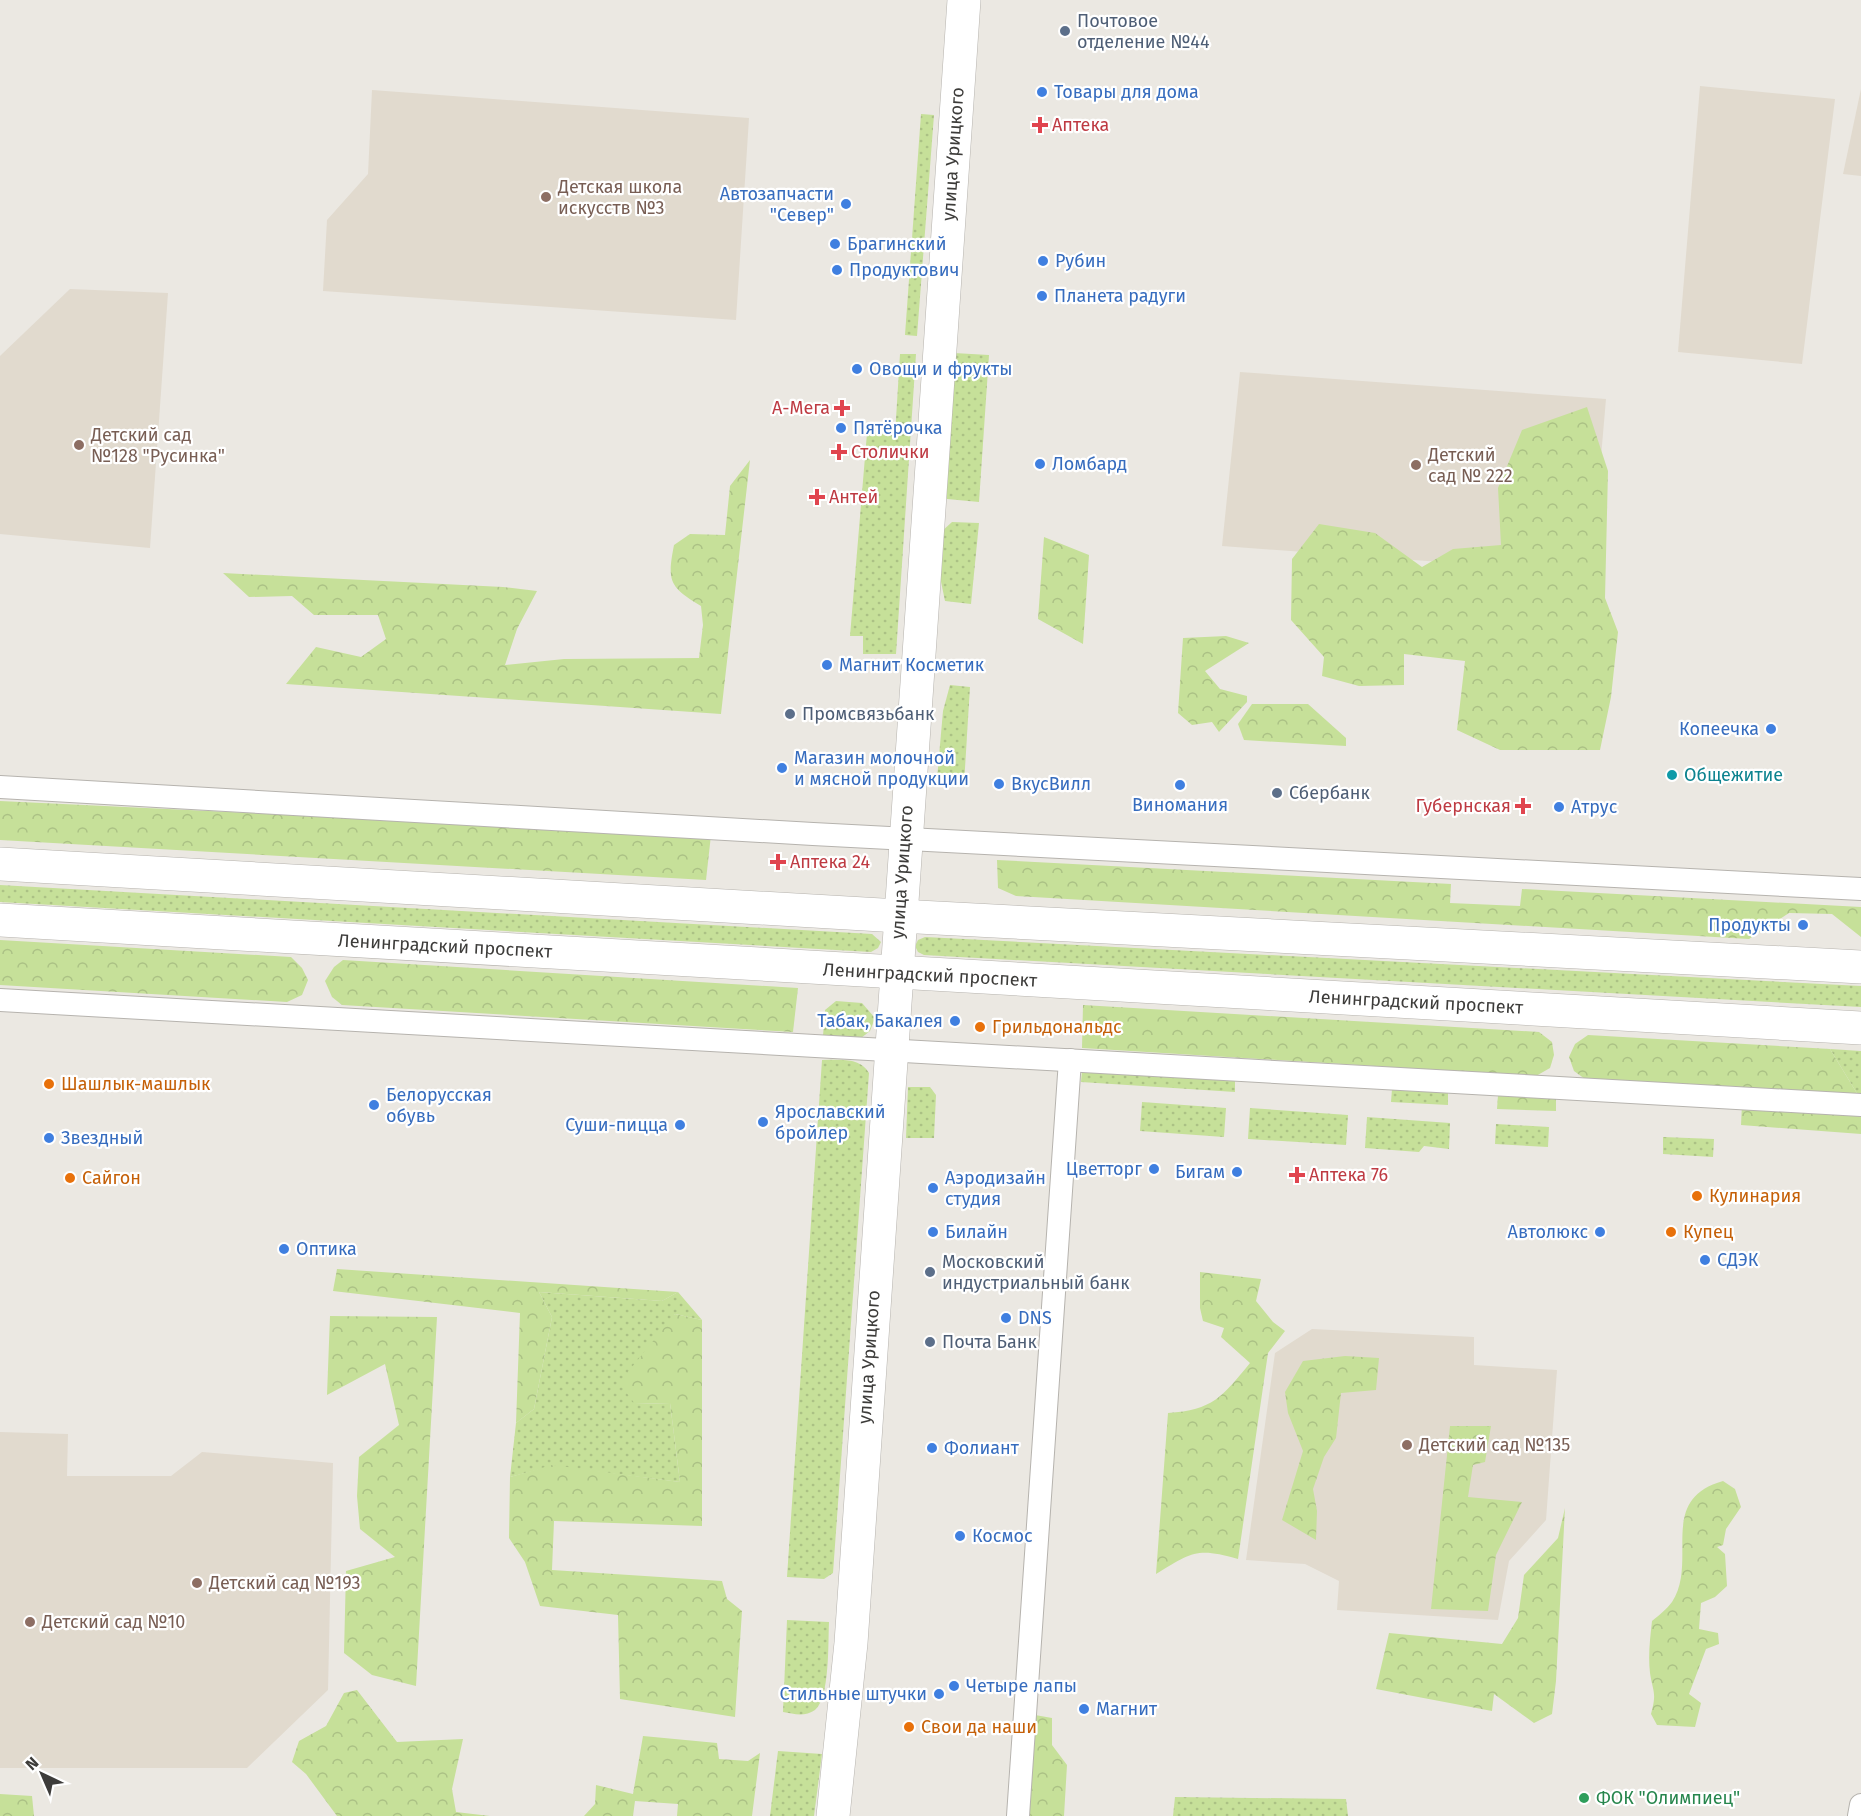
<svg xmlns="http://www.w3.org/2000/svg" width="1861" height="1816" viewBox="0 0 1861 1816" font-family="'Fira Sans',sans-serif">
<defs>
<pattern id="grass-dots" width="8" height="8" patternUnits="userSpaceOnUse" patternTransform="scale(1.5)"><rect width="8" height="8" fill="#c6e099"/><path d="M2 2h.1M6 6h.1" fill="none" stroke="#abc185" stroke-width="1.8" stroke-linecap="round"/></pattern>
<pattern id="forest-crowns" width="20" height="18" patternUnits="userSpaceOnUse" patternTransform="scale(1.5)"><rect width="20" height="18" fill="#c6e099"/><path d="M2 6a3 3 0 1 1 6 0M12 15a3 3 0 1 1 6 0" fill="none" stroke="#abc185"/></pattern>
</defs>
<rect width="100%" height="100%" fill="#ebe8e2"/>
<g fill="#e1dace">
<path d="M1700 86 1835 99 1802 364 1678 352Z"/>
<path d="M1861 89V176L1843 174Z"/>
<path d="M372 90 749 118 736 320 323 291 327 220 368 174Z"/>
<path d="M70 289 168 293 150 548 0 534V356Z"/>
<path d="M1240 372 1606 399 1591 573 1222 546Z"/>
<path d="M1312 1329 1474 1337V1365L1557 1370 1546 1520 1509 1561 1498 1620 1337 1610 1339 1581 1305 1564 1246 1560 1275 1353Z"/>
<path d="M0 1432 68 1434 67 1476H171L202 1452 333 1463 328 1690 247 1768H0Z"/>
</g>
<g fill="url(#grass-dots)">
<path d="M921 114 934 115 917 336 905 335Z"/>
<path d="M954 353 989 355 979 502 947 499 944 492Z"/>
<path d="M900 354H916L896 654H863V636H850L867 433 895 435Z"/>
<path d="M952 522 979 523 971 604 945 601 939 572 941 532Z"/>
<path d="M950 685 970 687 964 784 944 785 937 779 943 711Z"/>
<path d="M0 885 872 934 881 942 878 948 871 952 0 902Z"/>
<path d="M925 937 1861 986V1007L924 955 918 952 915 946 918 940Z"/>
<path d="M836 1001 862 1003 875 1018 870 1031 861 1038 823 1036 825 1010Z"/>
<path d="M1830 1049 1861 1051V1096L1858 1095Z"/>
<path d="M822 1060C839 1060 860 1057 869 1073L833 1573 824 1579 787 1577Z"/>
<path d="M1082 1071 1235 1080V1092L1081 1082Z"/>
<path d="M908 1087H930L936 1095 934 1138H906Z"/>
<path d="M1392 1089 1448 1092V1105L1391 1102Z"/>
<path d="M1142 1102 1226 1108 1224 1137 1140 1131Z"/>
<path d="M1250 1108 1348 1115 1346 1145 1248 1139Z"/>
<path d="M1367 1117 1450 1123 1449 1149 1424 1146 1419 1152 1365 1148Z"/>
<path d="M1496 1124 1549 1127 1548 1147 1495 1144Z"/>
<path d="M1663 1137 1714 1139 1713 1157 1663 1154Z"/>
<path d="M539 1292 662 1301 678 1292 702 1320 675 1314 635 1404 670 1403 680 1482 552 1466 510 1477 516 1423 534 1409 552 1317Z"/>
<path d="M787 1620 829 1622C828 1642 830 1698 815 1710 805 1717 794 1714 783 1712Z"/>
<path d="M778 1751 822 1754 814 1816H770Z"/>
<path d="M1175 1797 1346 1799 1348 1816H1173Z"/>
</g>
<g fill="url(#forest-crowns)">
<path d="M1587 407 1608 471 1605 598 1618 632 1611 697 1600 750H1500L1457 730 1465 661 1404 654V685L1359 686 1322 676 1324 657 1291 620 1292 559 1319 524 1375 533 1422 567 1453 549 1501 545 1498 488 1522 430Z"/>
<path d="M750 460 721 714 286 684 316 647 361 657 386 639 378 615H314L292 596 249 597 223 573 503 587 537 591 517 629 505 665 564 659 699 658 703 625 701 606C669 587 667 581 674 545L690 534 725 535 730 486Z"/>
<path d="M1044 537 1089 555 1083 644 1038 619Z"/>
<path d="M1226 636 1249 643 1205 671 1220 689 1247 696V702L1219 732 1212 722 1192 725 1178 713 1183 638Z"/>
<path d="M1252 704H1308L1346 738V746L1244 740 1238 724Z"/>
<path d="M0 801 711 835 706 880 0 840Z"/>
<path d="M997 860 1451 884 1450 903 1520 906 1522 889 1861 907V937L1832 914 1789 913 1749 939 1016 896 998 888Z"/>
<path d="M0 940 291 957 302 968 308 980 302 995 287 1002 0 985Z"/>
<path d="M343 960 798 988 793 1032 342 1005 332 997 325 981 334 967Z"/>
<path d="M1083 1005 1539 1032 1552 1042 1554 1055 1550 1068 1536 1076 1082 1048Z"/>
<path d="M1588 1035 1830 1049 1858 1095 1585 1079 1574 1071 1569 1057 1575 1044Z"/>
<path d="M1498 1095 1556 1097V1111L1497 1109Z"/>
<path d="M1742 1104 1861 1112V1134L1741 1125Z"/>
<path d="M337 1269 678 1292 662 1301 539 1292 552 1317 534 1409 516 1423 520 1313 333 1291Z"/>
<path d="M1200 1272 1261 1279 1256 1301 1273 1322 1285 1331 1268 1353 1238 1559C1197 1547 1192 1552 1156 1574L1168 1413C1213 1410 1222 1397 1250 1363L1221 1337 1224 1328 1203 1321 1200 1308Z"/>
<path d="M675 1314 702 1320V1526L554 1521 552 1570 722 1581 727 1599 742 1611 735 1717 620 1699 618 1615 540 1606 525 1562 509 1538 510 1477 552 1465 680 1482 670 1403 635 1404 619 1383Z"/>
<path d="M330 1316 437 1317 416 1686 372 1675 344 1653 346 1571 395 1557 360 1529 357 1496 359 1457 399 1425 385 1364 327 1395Z"/>
<path d="M1345 1356 1379 1358 1376 1390 1341 1393 1336 1438 1324 1457 1313 1489 1317 1511 1316 1540 1282 1520 1303 1451 1288 1413 1285 1392 1303 1361Z"/>
<path d="M1450 1426H1491L1485 1462 1473 1465 1468 1497 1522 1502 1496 1555 1488 1611 1431 1609Z"/>
<path d="M1723 1481 1735 1489 1741 1507 1726 1529 1723 1545 1717 1547 1725 1554 1727 1586 1715 1597 1701 1603 1699 1629 1718 1633 1719 1644 1706 1649 1689 1694 1701 1703 1695 1727 1657 1725 1651 1714C1657 1692 1653 1693 1650 1673 1648 1656 1650 1639 1652 1621 1658 1616 1667 1609 1672 1602 1699 1561 1656 1500 1723 1481Z"/>
<path d="M1565 1508 1556 1681 1552 1714 1534 1723 1494 1694 1492 1711 1376 1689 1389 1633 1502 1644 1518 1618 1524 1575 1558 1538Z"/>
<path d="M357 1690 397 1742 463 1739 452 1789 456 1812 490 1816H337L306 1774 292 1762 299 1741 326 1726 344 1693Z"/>
<path d="M1035 1715 1052 1718V1745L1067 1765 1064 1816H1028Z"/>
<path d="M643 1736 717 1743 719 1759 748 1761 760 1753 752 1816H677L678 1804 635 1801 633 1816H584L595 1804 596 1785 633 1794Z"/>
<path d="M0 1794 32 1796 34 1816H0Z"/>
</g>
<g fill="none" stroke-linecap="round" stroke-linejoin="round">
<g stroke="#b6b3ae" stroke-width="24">
<g id="street">
<path d="M0 787 813 834 1861 889"/>
<path d="M0 1000 1861 1105"/>
<path d="M1018 1816 1070 1060"/>
<path d="M1859 1816 1861 1805"/>
</g>
</g>
<g stroke="#b6b3ae" stroke-width="34">
<path id="secondary" d="M833 1816 851 1643 964 0"/>
</g>
<g stroke="#b6b3ae" stroke-width="34">
<g id="primary">
<path d="M0 864 899 916 1861 967"/>
<path d="M0 920 1861 1028"/>
</g>
</g>
<use href="#street" stroke="#fff" stroke-width="22"/>
<use href="#secondary" stroke="#fff" stroke-width="33"/>
<use href="#primary" stroke="#fff" stroke-width="33"/>
</g>
<g fill="#5c6f8a" stroke="#fff" stroke-width="2">
<circle cx="1065" cy="31" r="6"/>
<circle cx="790" cy="714" r="6"/>
<circle cx="1277" cy="793" r="6"/>
<circle cx="930" cy="1272" r="6"/>
<circle cx="930" cy="1342" r="6"/>
</g>
<g fill="#3f7fe0" stroke="#fff" stroke-width="2">
<circle cx="1042" cy="92" r="6"/>
<circle cx="846" cy="204" r="6"/>
<circle cx="835" cy="244" r="6"/>
<circle cx="1043" cy="261" r="6"/>
<circle cx="837" cy="270" r="6"/>
<circle cx="1042" cy="296" r="6"/>
<circle cx="857" cy="369" r="6"/>
<circle cx="841" cy="428" r="6"/>
<circle cx="1040" cy="464" r="6"/>
<circle cx="827" cy="665" r="6"/>
<circle cx="1771" cy="729" r="6"/>
<circle cx="782" cy="768" r="6"/>
<circle cx="999" cy="784" r="6"/>
<circle cx="1180" cy="785" r="6"/>
<circle cx="1559" cy="807" r="6"/>
<circle cx="1803" cy="925" r="6"/>
<circle cx="955" cy="1021" r="6"/>
<circle cx="374" cy="1105" r="6"/>
<circle cx="763" cy="1122" r="6"/>
<circle cx="680" cy="1125" r="6"/>
<circle cx="49" cy="1138" r="6"/>
<circle cx="1154" cy="1169" r="6"/>
<circle cx="1237" cy="1172" r="6"/>
<circle cx="933" cy="1188" r="6"/>
<circle cx="933" cy="1232" r="6"/>
<circle cx="1600" cy="1232" r="6"/>
<circle cx="284" cy="1249" r="6"/>
<circle cx="1705" cy="1260" r="6"/>
<circle cx="1006" cy="1318" r="6"/>
<circle cx="932" cy="1448" r="6"/>
<circle cx="960" cy="1536" r="6"/>
<circle cx="954" cy="1686" r="6"/>
<circle cx="939" cy="1694" r="6"/>
<circle cx="1084" cy="1709" r="6"/>
</g>
<g fill="#e0444e" stroke="#fff" stroke-width="2">
<path d="M1037 116h6v6h6v6h-6v6h-6v-6h-6v-6h6z"/>
<path d="M839 399h6v6h6v6h-6v6h-6v-6h-6v-6h6z"/>
<path d="M836 443h6v6h6v6h-6v6h-6v-6h-6v-6h6z"/>
<path d="M814 488h6v6h6v6h-6v6h-6v-6h-6v-6h6z"/>
<path d="M1520 797h6v6h6v6h-6v6h-6v-6h-6v-6h6z"/>
<path d="M775 853h6v6h6v6h-6v6h-6v-6h-6v-6h6z"/>
<path d="M1294 1166h6v6h6v6h-6v6h-6v-6h-6v-6h6z"/>
</g>
<g fill="#8d6e63" stroke="#fff" stroke-width="2">
<circle cx="546" cy="197" r="6"/>
<circle cx="79" cy="445" r="6"/>
<circle cx="1416" cy="465" r="6"/>
<circle cx="1407" cy="1445" r="6"/>
<circle cx="197" cy="1583" r="6"/>
<circle cx="30" cy="1622" r="6"/>
</g>
<circle fill="#0f9aa8" stroke="#fff" stroke-width="2" cx="1672" cy="775" r="6"/>
<g fill="#e8710a" stroke="#fff" stroke-width="2">
<circle cx="980" cy="1027" r="6"/>
<circle cx="49" cy="1084" r="6"/>
<circle cx="70" cy="1178" r="6"/>
<circle cx="1697" cy="1196" r="6"/>
<circle cx="1671" cy="1232" r="6"/>
<circle cx="909" cy="1727" r="6"/>
</g>
<circle fill="#2e9e5b" stroke="#fff" stroke-width="2" cx="1584" cy="1798" r="6"/>
<g text-anchor="middle" dominant-baseline="central" stroke-width="4.5" stroke-linejoin="round" paint-order="stroke">
<g font-size="18" fill="#4e5e75" stroke="#fff" text-anchor="start">
<text x="1077" y="21">Почтовое<tspan x="1077" dy="21">отделение №44</tspan></text>
<text x="802" y="714">Промсвязьбанк</text>
<text x="1289" y="793">Сбербанк</text>
<text x="942" y="1262">Московский<tspan x="942" dy="21">индустриальный банк</tspan></text>
<text x="942" y="1342">Почта Банк</text>
</g>
<g font-size="18" fill="#366cbe" stroke="#fff" text-anchor="start">
<text x="1054" y="92">Товары для дома</text>
<text x="834" y="194" text-anchor="end">Автозапчасти<tspan x="834" dy="21">"Север"</tspan></text>
<text x="847" y="244">Брагинский</text>
<text x="1055" y="261">Рубин</text>
<text x="849" y="270">Продуктович</text>
<text x="1054" y="296">Планета радуги</text>
<text x="869" y="369">Овощи и фрукты</text>
<text x="853" y="428">Пятёрочка</text>
<text x="1052" y="464">Ломбард</text>
<text x="839" y="665">Магнит Косметик</text>
<text x="1759" y="729" text-anchor="end">Копеечка</text>
<text x="794" y="758">Магазин молочной<tspan x="794" dy="21">и мясной продукции</tspan></text>
<text x="1011" y="784">ВкусВилл</text>
<text x="1180" y="805" text-anchor="middle">Виномания</text>
<text x="1571" y="807">Атрус</text>
<text x="1791" y="925" text-anchor="end">Продукты</text>
<text x="943" y="1021" text-anchor="end">Табак, Бакалея</text>
<text x="386" y="1095">Белорусская<tspan x="386" dy="21">обувь</tspan></text>
<text x="775" y="1112">Ярославский<tspan x="775" dy="21">бройлер</tspan></text>
<text x="668" y="1125" text-anchor="end">Суши-пицца</text>
<text x="61" y="1138">Звездный</text>
<text x="1142" y="1169" text-anchor="end">Цветторг</text>
<text x="1225" y="1172" text-anchor="end">Бигам</text>
<text x="945" y="1178">Аэродизайн<tspan x="945" dy="21">студия</tspan></text>
<text x="945" y="1232">Билайн</text>
<text x="1588" y="1232" text-anchor="end">Автолюкс</text>
<text x="296" y="1249">Оптика</text>
<text x="1717" y="1260">СДЭК</text>
<text x="1018" y="1318">DNS</text>
<text x="944" y="1448">Фолиант</text>
<text x="972" y="1536">Космос</text>
<text x="966" y="1686">Четыре лапы</text>
<text x="927" y="1694" text-anchor="end">Стильные штучки</text>
<text x="1096" y="1709">Магнит</text>
</g>
<g font-size="18" fill="#be3a42" stroke="#fff" text-anchor="start">
<text x="1052" y="125">Аптека</text>
<text x="830" y="408" text-anchor="end">А-Мега</text>
<text x="851" y="452">Столички</text>
<text x="829" y="497">Антей</text>
<text x="1511" y="806" text-anchor="end">Губернская</text>
<text x="790" y="862">Аптека 24</text>
<text x="1309" y="1175">Аптека 76</text>
</g>
<g font-size="18" fill="#3d3c3a" stroke="#fff">
<text transform="translate(953 154) rotate(-86)">улица Урицкого</text>
<text transform="translate(902 872) rotate(-86)">улица Урицкого</text>
<text transform="translate(445 946) rotate(3)">Ленинградский проспект</text>
<text transform="translate(930 975) rotate(3)">Ленинградский проспект</text>
<text transform="translate(1416 1002) rotate(3)">Ленинградский проспект</text>
<text transform="translate(869 1357) rotate(-86)">улица Урицкого</text>
</g>
<g font-size="18" fill="#785e54" stroke="#fff" text-anchor="start">
<text x="558" y="187">Детская школа<tspan x="558" dy="21">искусств №3</tspan></text>
<text x="91" y="435">Детский сад<tspan x="91" dy="21">№128 "Русинка"</tspan></text>
<text x="1428" y="455">Детский<tspan x="1428" dy="21">сад № 222</tspan></text>
<text x="1419" y="1445">Детский сад №135</text>
<text x="209" y="1583">Детский сад №193</text>
<text x="42" y="1622">Детский сад №10</text>
</g>
<g font-size="18" fill="#0d838f" stroke="#fff" text-anchor="start">
<text x="1684" y="775">Общежитие</text>
</g>
<g font-size="18" fill="#c56008" stroke="#fff" text-anchor="start">
<text x="992" y="1027">Грильдональдс</text>
<text x="61" y="1084">Шашлык-машлык</text>
<text x="82" y="1178">Сайгон</text>
<text x="1709" y="1196">Кулинария</text>
<text x="1683" y="1232">Купец</text>
<text x="921" y="1727">Свои да наши</text>
</g>
<g font-size="18" fill="#27864d" stroke="#fff" text-anchor="start">
<text x="1596" y="1798">ФОК "Олимпиец"</text>
</g>
</g>
<g transform="translate(42 1774) rotate(316)" stroke="#ffffff" stroke-width="4.5" paint-order="stroke">
<path d="M0-4.5L10 22L0 15L-10 22Z" fill="#3d3c3a"/>
<text y="-9" font-size="16" font-weight="bold" text-anchor="middle" fill="#3d3c3a">N</text>
</g>
</svg>
